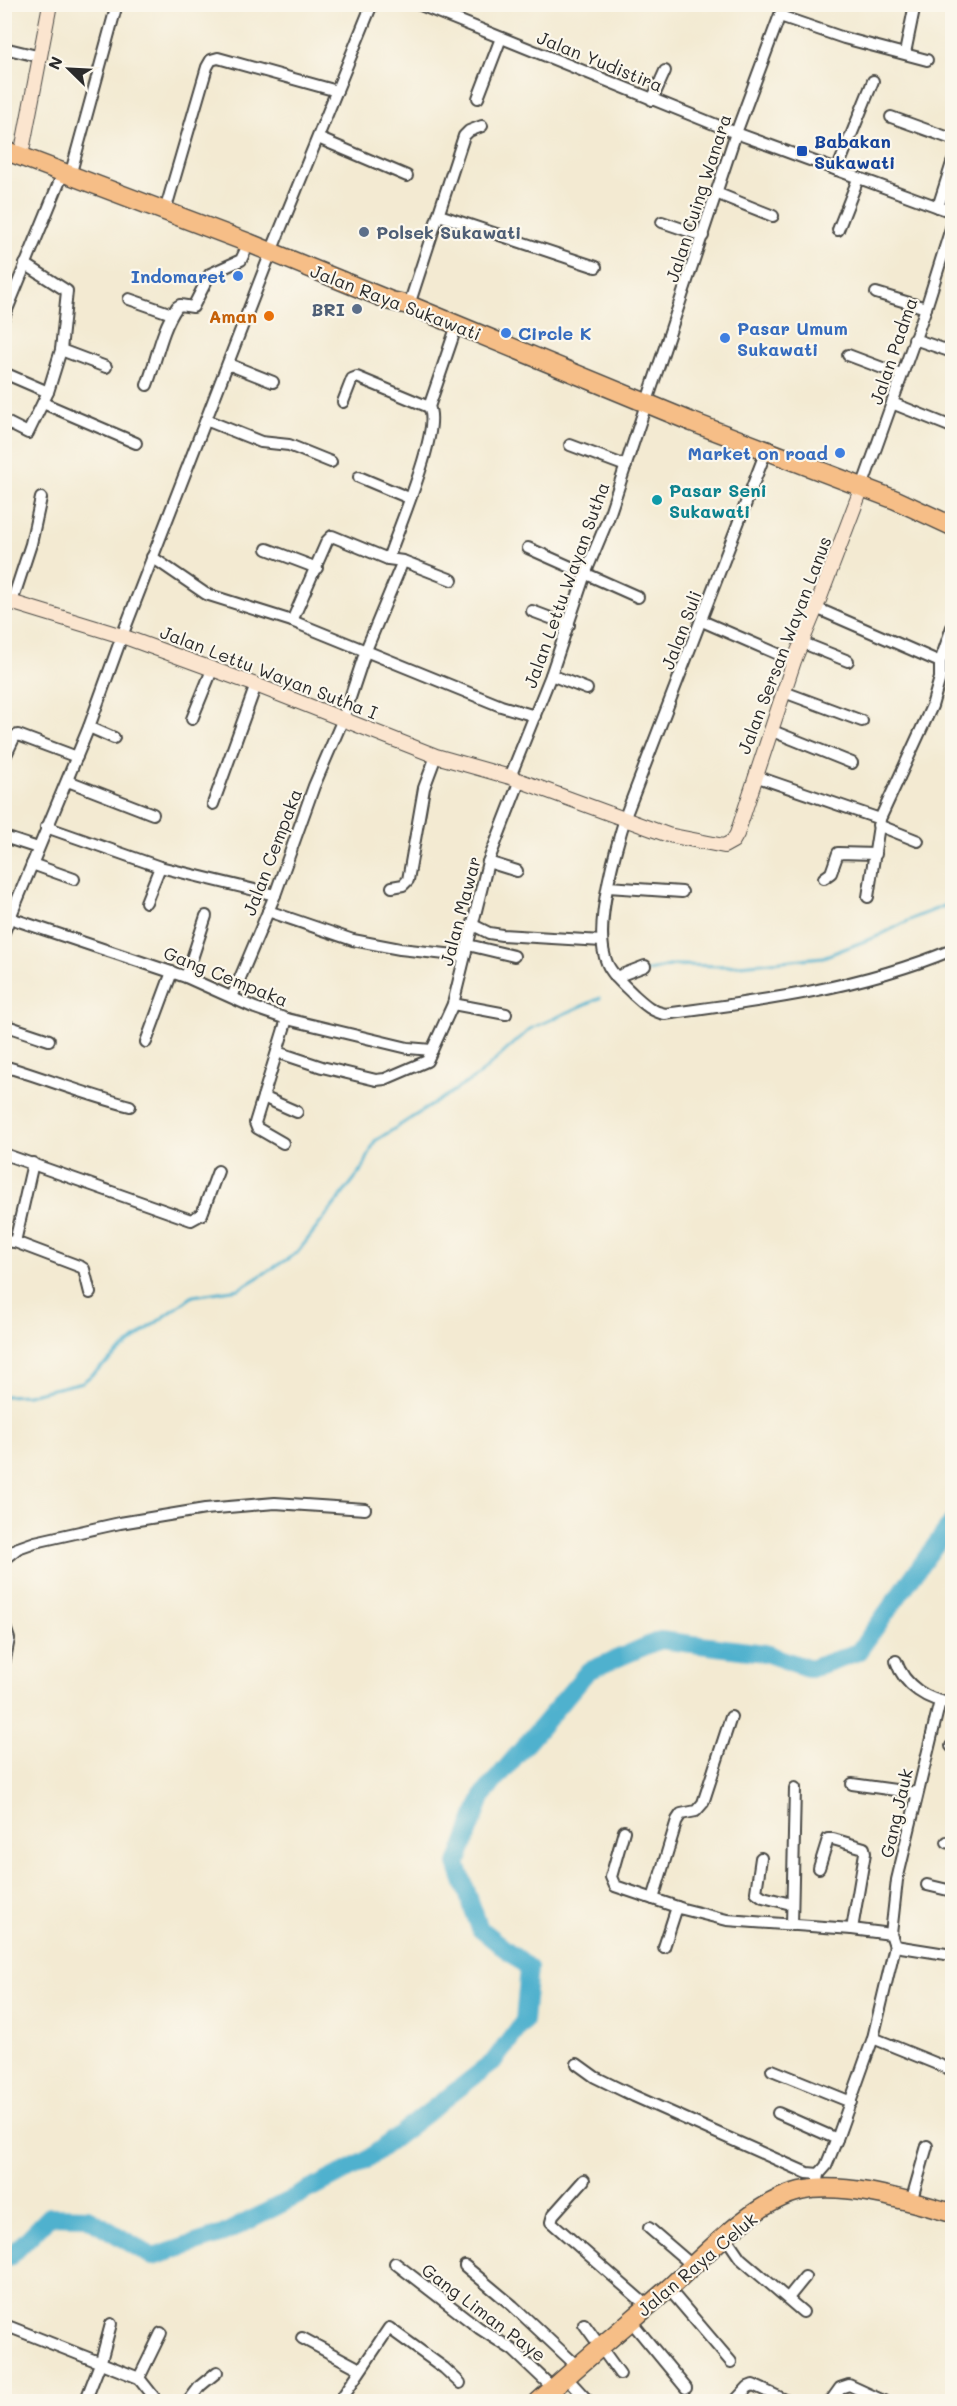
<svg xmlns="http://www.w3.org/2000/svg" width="957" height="2406" viewBox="0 0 957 2406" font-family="Mali,sans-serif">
<rect width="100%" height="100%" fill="#fbf7ec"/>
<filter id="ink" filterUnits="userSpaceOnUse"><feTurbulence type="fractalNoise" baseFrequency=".0167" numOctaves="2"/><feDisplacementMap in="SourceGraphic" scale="12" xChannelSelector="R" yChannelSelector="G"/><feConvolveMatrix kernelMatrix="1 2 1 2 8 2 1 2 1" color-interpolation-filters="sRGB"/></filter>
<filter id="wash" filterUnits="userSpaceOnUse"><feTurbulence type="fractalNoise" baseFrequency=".008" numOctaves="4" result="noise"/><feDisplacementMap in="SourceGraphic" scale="24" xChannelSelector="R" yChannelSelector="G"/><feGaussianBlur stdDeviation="1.35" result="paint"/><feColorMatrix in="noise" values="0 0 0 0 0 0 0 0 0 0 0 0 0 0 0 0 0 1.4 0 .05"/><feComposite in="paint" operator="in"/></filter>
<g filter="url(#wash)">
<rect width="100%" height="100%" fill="#f3ead2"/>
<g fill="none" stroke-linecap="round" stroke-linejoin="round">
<g stroke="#4fb1ce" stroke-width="3">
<path d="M640 973 674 965 729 966 823 957 878 936 916 917 952 903"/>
<path d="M4 1396 27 1395 83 1382 150 1327 193 1296 239 1289 297 1253 363 1168 375 1141 479 1075 530 1029 600 998"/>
</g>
<path stroke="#4fb1ce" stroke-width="18" d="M4 2258H9L50 2216 87 2217 153 2257 223 2234 365 2161 493 2062 524 2021 529 1968 480 1929 457 1864 483 1795 588 1671 660 1640 765 1653 810 1669 858 1652 952 1522"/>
</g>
</g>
<g filter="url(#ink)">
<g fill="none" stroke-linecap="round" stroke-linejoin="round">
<g stroke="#494844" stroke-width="14">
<g id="street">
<path d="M418 4 736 133 952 212"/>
<path d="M780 16 844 38 927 60"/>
<path d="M4 48 41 57"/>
<path d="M905 53 915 4"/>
<path d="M478 98 501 38"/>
<path d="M652 100 665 71"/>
<path d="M891 117 952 139"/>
<path d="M318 138 407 176"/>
<path d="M837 170 873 81"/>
<path d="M70 176 117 4"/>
<path d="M716 193 773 216"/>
<path d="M938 207 952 163"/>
<path d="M165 211 207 67 211 60 218 58 337 91"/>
<path d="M439 215 596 267"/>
<path d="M662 222 703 236"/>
<path d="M838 230 858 179"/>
<path d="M876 293 926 308"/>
<path d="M129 299 172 314"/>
<path d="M409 305 464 136 469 131 482 126"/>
<path d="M4 317 63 173"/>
<path d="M914 339 952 352"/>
<path d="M61 350 106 367"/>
<path d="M848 355 901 375"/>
<path d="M228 364 273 382"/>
<path d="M4 373 48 392"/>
<path d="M147 385C157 359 161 330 177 307L180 305 193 307 210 274 241 260 249 243"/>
<path d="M343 402 352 379 357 377 429 407"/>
<path d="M43 403 136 443"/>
<path d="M892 403 952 427"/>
<path d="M206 420 261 442 289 445 331 462"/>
<path d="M4 421 28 433 48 392 61 350 67 291 25 264"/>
<path d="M570 445 626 466"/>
<path d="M766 451 627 812C616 847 592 929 607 963 612 975 624 985 634 995 643 1003 652 1012 665 1014 763 1001 861 988 952 950"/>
<path d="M359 477 409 498"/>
<path d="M862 487 926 308 952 225"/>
<path d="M528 548 638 597"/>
<path d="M267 549 317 568"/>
<path d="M152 557 206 594 292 621 501 706 535 716"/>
<path d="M388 559C397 531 442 429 429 407L457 325"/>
<path d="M12 602 31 544 41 498"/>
<path d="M816 608 940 662"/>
<path d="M532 611 569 625"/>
<path d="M292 621 327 541 332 536 388 559 403 561 452 580"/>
<path d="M702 621 794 661"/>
<path d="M803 643 848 661"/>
<path d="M551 675 587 689"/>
<path d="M784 692 862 721"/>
<path d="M192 719 212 670"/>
<path d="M89 727 114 738"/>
<path d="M770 730 852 763"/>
<path d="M4 759 15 736 18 735 77 757"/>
<path d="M755 776 880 819"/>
<path d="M510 777 551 675 585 574 608 519 736 133 784 4"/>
<path d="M68 781 153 814"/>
<path d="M213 804 256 685"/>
<path d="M878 825 918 841"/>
<path d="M46 827 160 867 275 895"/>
<path d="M4 837 38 848"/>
<path d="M488 862 517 871"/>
<path d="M32 864 74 879"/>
<path d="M824 878 831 873 838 853 876 854"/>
<path d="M392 887 403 885 408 880 424 788 436 756"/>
<path d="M608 887 682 892"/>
<path d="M868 897 880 819 932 706 940 678V662L952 627"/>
<path d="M146 902 160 867"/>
<path d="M268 911 353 940 400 949 464 956"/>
<path d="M10 918 186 977 255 1008 287 1019 408 1048 432 1050"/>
<path d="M473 925 489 933 502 935 602 941"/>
<path d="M4 932 89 727 122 636 271 252 372 4"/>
<path d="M468 945 514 956"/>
<path d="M186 977 206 916"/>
<path d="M616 977 645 966"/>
<path d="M232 997 275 895 314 786 343 719 366 650 403 561"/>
<path d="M453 1004 506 1014"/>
<path d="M4 1025 49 1040"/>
<path d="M146 1042 172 972"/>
<path d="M277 1052 322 1067 376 1080 385 1079 427 1061 453 1004 488 862 520 780"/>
<path d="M4 1066C47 1079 87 1095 130 1106"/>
<path d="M263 1097 297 1112"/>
<path d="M283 1143 257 1128 255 1123 287 1019"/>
<path d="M4 1154 191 1220 202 1214 218 1171"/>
<path d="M4 1241 15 1242 81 1267 84 1269 90 1293"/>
<path d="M15 1242 33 1163"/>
<path d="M4 1559 18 1548 35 1542 120 1523 205 1509 275 1503 365 1509"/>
<path d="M4 1624 9 1639 4 1664"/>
<path d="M896 1661C904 1686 928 1701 952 1703"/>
<path d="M951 1746 952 1747"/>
<path d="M852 1784 917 1793"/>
<path d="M624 1831 611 1877 615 1886 683 1909 727 1920 852 1929 891 1934 895 1946"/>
<path d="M947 1842 952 1844"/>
<path d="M761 1858 756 1892 763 1897 791 1904"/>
<path d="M819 1868 828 1839H833L864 1848 865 1853 852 1929"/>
<path d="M927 1885 952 1891"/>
<path d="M653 1899 677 1820 681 1814 696 1811 703 1803 731 1717"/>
<path d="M792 1925 795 1788"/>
<path d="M891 1934 897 1880 940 1701"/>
<path d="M895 1946 952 1955"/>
<path d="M664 1947 677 1907"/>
<path d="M873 2038 952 2070"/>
<path d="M577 2064 595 2077 634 2096 807 2173 819 2174"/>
<path d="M772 2070 851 2102"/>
<path d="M778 2113 837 2139"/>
<path d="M584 2180 553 2215 551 2222 646 2305"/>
<path d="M818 2181 819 2174 826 2166 837 2139 873 2038 895 1946"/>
<path d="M911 2202 927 2146"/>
<path d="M649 2228 692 2265"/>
<path d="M725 2236 740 2258 803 2312"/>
<path d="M395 2263 479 2328 513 2350 553 2388"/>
<path d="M465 2266 513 2306 577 2366"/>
<path d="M668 2288 731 2362"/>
<path d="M788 2298 805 2277"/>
<path d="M630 2320 686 2388"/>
<path d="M584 2324 620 2374"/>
<path d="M4 2333 6 2328 10 2327 139 2378 158 2402"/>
<path d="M302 2338 360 2369"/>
<path d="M566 2377 589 2402"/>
<path d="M139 2378 161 2333"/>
<path d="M85 2402 101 2361 111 2324"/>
<path d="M188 2402 200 2386 217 2372"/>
<path d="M339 2402 389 2328 444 2368 460 2383"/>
<path d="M734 2402 748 2387 753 2385 790 2402"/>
<path d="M830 2402 840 2388 849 2385 886 2402"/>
</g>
</g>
<g stroke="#494844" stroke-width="16">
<g id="secondary">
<path d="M21 156 50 4"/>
<path d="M4 600 122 636 256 685 436 756 510 777 668 835 724 846 733 841 737 834 794 661 816 608 862 487"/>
</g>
</g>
<g stroke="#494844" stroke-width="21">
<g id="highway">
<path d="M4 150 249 243 391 301 409 305 692 422 896 500 952 526"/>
<path d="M538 2402C581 2363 625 2326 669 2288 704 2256 753 2202 800 2191 846 2181 908 2201 952 2213"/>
</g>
</g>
<use href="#street" stroke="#fff" stroke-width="10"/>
<use href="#secondary" stroke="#fbe5cf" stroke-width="14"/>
<use href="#highway" stroke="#f6be87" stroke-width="18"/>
</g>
</g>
<rect fill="#1a4fb4" stroke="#fbf7ec" stroke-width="2" x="796" y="145" width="12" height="12" rx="3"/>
<g fill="#5c6f8a" stroke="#fbf7ec" stroke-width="2">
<circle cx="364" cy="232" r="6"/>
<circle cx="357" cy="309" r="6"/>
</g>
<g fill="#3f7fe0" stroke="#fbf7ec" stroke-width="2">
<circle cx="238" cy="276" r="6"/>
<circle cx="506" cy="333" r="6"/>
<circle cx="725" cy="338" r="6"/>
<circle cx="840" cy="453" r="6"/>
</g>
<circle fill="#e8710a" stroke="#fbf7ec" stroke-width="2" cx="269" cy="316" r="6"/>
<circle fill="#0f9aa8" stroke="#fbf7ec" stroke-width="2" cx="657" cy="500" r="6"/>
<g text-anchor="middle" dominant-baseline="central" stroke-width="4.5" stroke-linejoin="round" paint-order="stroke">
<g font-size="18" fill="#2b2b2b" stroke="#fbf7ec">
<text transform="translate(600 61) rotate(22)">Jalan Yudistira</text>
<text transform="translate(698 198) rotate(-72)">Jalan Cuing Wanara</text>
<text transform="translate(396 302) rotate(21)">Jalan Raya Sukawati</text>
<text transform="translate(893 351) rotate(-71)">Jalan Padma</text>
<text transform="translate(566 585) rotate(-70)">Jalan Lettu Wayan Sutha</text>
<text transform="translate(681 630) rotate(-69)">Jalan Suli</text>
<text transform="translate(784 645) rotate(-69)">Jalan Sersan Wayan Lanus</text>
<text transform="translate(269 672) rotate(21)">Jalan Lettu Wayan Sutha I</text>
<text transform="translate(272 852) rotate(-69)">Jalan Cempaka</text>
<text transform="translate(460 911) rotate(-75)">Jalan Mawar</text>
<text transform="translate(226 976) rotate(22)">Gang Cempaka</text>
<text transform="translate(896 1813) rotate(-77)">Gang Jauk</text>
<text transform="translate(697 2264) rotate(-40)">Jalan Raya Celuk</text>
<text transform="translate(484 2312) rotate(37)">Gang Liman Paye</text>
</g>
<g font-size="18" font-weight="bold" fill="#164399" stroke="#fbf7ec" text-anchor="start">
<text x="814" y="141">Babakan<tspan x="814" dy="21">Sukawati</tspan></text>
</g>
<g font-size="18" font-weight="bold" fill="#4e5e75" stroke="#fbf7ec" text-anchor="start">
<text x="376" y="232">Polsek Sukawati</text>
<text x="345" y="309" text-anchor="end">BRI</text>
</g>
<g font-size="18" font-weight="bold" fill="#366cbe" stroke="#fbf7ec" text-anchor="end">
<text x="226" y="276">Indomaret</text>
<text x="737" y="328" text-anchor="start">Pasar Umum<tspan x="737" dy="21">Sukawati</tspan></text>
<text x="518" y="333" text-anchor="start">Circle K</text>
<text x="828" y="453">Market on road</text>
</g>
<g font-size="18" font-weight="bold" fill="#c56008" stroke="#fbf7ec" text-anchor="end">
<text x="257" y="316">Aman</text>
</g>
<g font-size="18" font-weight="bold" fill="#0d838f" stroke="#fbf7ec" text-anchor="start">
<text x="669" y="490">Pasar Seni<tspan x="669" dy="21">Sukawati</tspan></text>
</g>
</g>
<rect width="957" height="2406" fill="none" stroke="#fbf7ec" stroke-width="24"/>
<g transform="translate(69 69) rotate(294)" stroke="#fbf7ec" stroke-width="4.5" paint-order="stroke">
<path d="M0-4.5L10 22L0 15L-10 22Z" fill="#2b2b2b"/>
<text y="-9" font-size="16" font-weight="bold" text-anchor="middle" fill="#2b2b2b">N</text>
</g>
</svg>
